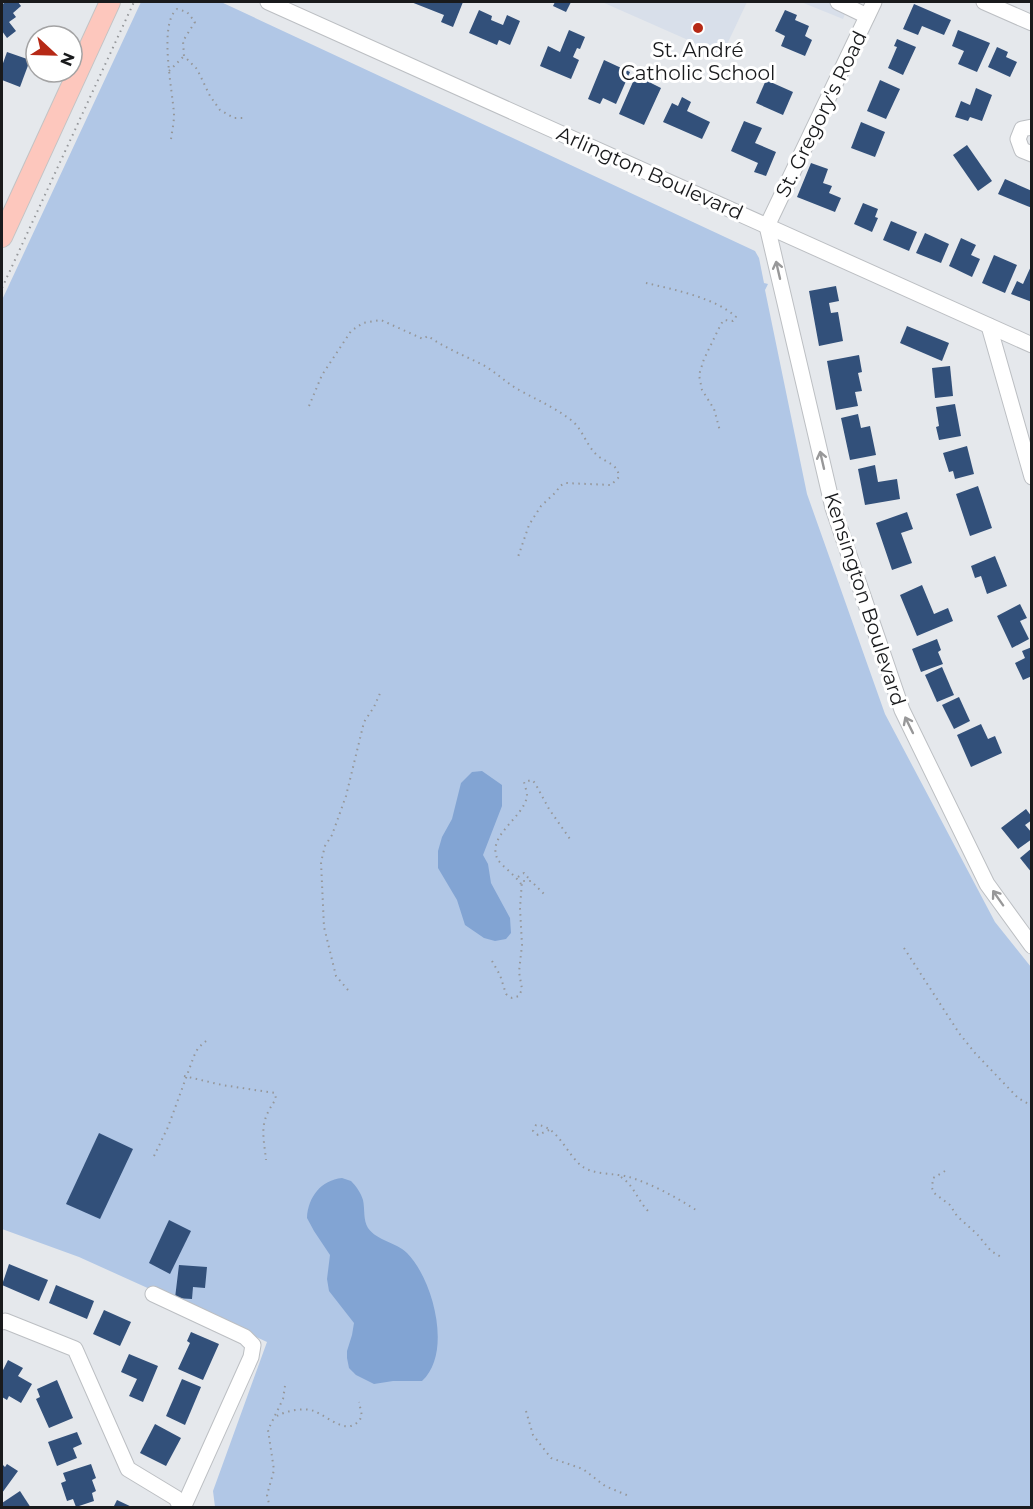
<svg xmlns="http://www.w3.org/2000/svg" width="1033" height="1509" viewBox="0 0 1033 1509" font-family="Montserrat,sans-serif">
<rect width="100%" height="100%" fill="#e5e8ec"/>
<g fill="#d8dfea">
<path d="M602 2H747L722 55Z"/>
<path d="M801 2H850L843 19Z"/>
</g>
<path fill="#b1c7e6" d="M141 2H221L755 251 759 258 764 283 768 284 765 290 807 494 885 714 995 922 1031 967V1507H215L213 1491 267 1342 79 1257 2 1229V300Z"/>
<g fill="#82a4d3">
<path d="M482 771 502 785V806L483 855 488 864 491 883 510 918 511 933 506 939 495 941 484 938 465 925 457 900 438 868V851L442 837 452 819 461 783 472 772Z"/>
<path d="M342 1178 351 1181C356 1186 361 1193 363 1200 365 1209 363 1220 368 1228 377 1241 396 1242 407 1253 433 1279 453 1353 422 1381H393L374 1384 356 1375 349 1368 347 1358V1351L352 1335 354 1323 329 1291 327 1279 330 1255 314 1231 307 1218C308 1197 321 1180 342 1178Z"/>
</g>
<g fill="#32507a">
<path d="M5 2H18L21 6 13 13 16 17 9 22 16 31 7 38 2 31V5Z"/>
<path d="M411 2H463L453 27 441 22 444 15Z"/>
<path d="M555 2H571L566 12 553 6Z"/>
<path d="M914 4 951 20 944 35 922 26 918 35 903 29Z"/>
<path d="M479 10 492 16 491 20 503 25 507 15 520 21 510 45 499 40 497 45 469 33Z"/>
<path d="M785 10 797 15 795 20 809 26 805 36 812 40 805 56 781 46 785 36 775 31Z"/>
<path d="M569 30 585 37 580 49 577 48 573 57 579 60 571 79 540 66 548 46 560 52Z"/>
<path d="M958 30 990 43 977 72 958 64 964 51 952 46Z"/>
<path d="M897 39 916 47 903 75 888 68 897 47 894 46Z"/>
<path d="M997 47 1008 52 1006 57 1017 62 1010 77 988 67Z"/>
<path d="M7 52 30 60 20 87 2 80V66Z"/>
<path d="M604 60 630 72 616 104 603 98 600 104 588 99Z"/>
<path d="M639 68 654 75 651 83 661 88 644 125 619 114Z"/>
<path d="M766 80 793 92 783 115 756 103Z"/>
<path d="M880 80 900 89 886 119 867 111Z"/>
<path d="M976 88 992 95 982 121 970 117 968 121 955 117 961 101 970 105Z"/>
<path d="M682 97 691 102 687 111 710 122 702 139 663 122 672 103 678 106Z"/>
<path d="M744 121 762 128 755 143 776 152 766 176 754 172 758 163 731 151Z"/>
<path d="M861 122 885 132 875 157 851 148Z"/>
<path d="M967 145 992 181 978 191 953 155Z"/>
<path d="M811 163 828 169 823 183 832 186 829 193 841 198 835 212 797 197Z"/>
<path d="M1005 179 1032 191V208L998 194Z"/>
<path d="M863 203 878 209 875 217 878 218 872 232 854 224Z"/>
<path d="M891 221 917 232 909 251 883 240Z"/>
<path d="M925 233 949 244 941 263 916 253Z"/>
<path d="M961 238 976 245 971 255 980 259 972 277 949 266Z"/>
<path d="M994 255 1017 265 1005 293 982 283Z"/>
<path d="M1032 264V302L1011 294 1017 281 1023 284Z"/>
<path d="M836 286 839 301 829 303 831 313 838 312 843 341 819 346 809 291Z"/>
<path d="M907 326 949 343 942 361 900 343Z"/>
<path d="M859 355 862 372 858 373 862 391 855 392 858 406 836 410 827 361Z"/>
<path d="M950 366 953 396 935 398 932 368Z"/>
<path d="M955 404 961 436 939 440 936 427 939 426 936 407Z"/>
<path d="M858 414 861 428 870 426 876 455 850 460 841 418Z"/>
<path d="M967 446 974 474 955 479 953 471 949 472 943 453Z"/>
<path d="M875 465 878 482 897 479 900 499 865 505 858 469Z"/>
<path d="M978 486 992 528 970 536 956 494Z"/>
<path d="M907 512 913 529 901 533 912 563 892 570 876 523Z"/>
<path d="M995 556 1007 586 987 594 981 576 975 578 971 566Z"/>
<path d="M922 585 934 614 948 608 953 621 917 636 900 595Z"/>
<path d="M1020 604 1027 618 1020 621 1029 639 1012 648 997 616Z"/>
<path d="M937 639 941 650 938 652 943 664 921 672 912 649Z"/>
<path d="M1032 647V676L1023 680 1015 663 1025 658 1022 651Z"/>
<path d="M942 667 954 695 937 702 925 675Z"/>
<path d="M959 697 970 721 954 729 942 705Z"/>
<path d="M981 724 988 739 995 736 1002 753 971 767 957 735Z"/>
<path d="M1026 809 1032 817V820L1025 825 1032 833V839L1018 849 1001 828Z"/>
<path d="M1032 848V873L1020 858Z"/>
<path d="M99 1133 133 1149 100 1219 66 1204Z"/>
<path d="M169 1220 191 1231 170 1274 149 1263Z"/>
<path d="M9 1264 48 1280 39 1301 2 1285Z"/>
<path d="M179 1265 207 1267 205 1288 193 1287 192 1299 175 1298Z"/>
<path d="M56 1285 94 1301 87 1319 49 1303Z"/>
<path d="M104 1310 131 1322 120 1346 93 1334Z"/>
<path d="M191 1332 219 1344 203 1380 178 1369 190 1343 187 1341Z"/>
<path d="M129 1354 158 1366 143 1402 129 1396 137 1379 121 1372Z"/>
<path d="M8 1360 23 1368 18 1376 32 1384 21 1403 9 1396 7 1400 2 1397V1372Z"/>
<path d="M182 1379 201 1387 185 1425 166 1416Z"/>
<path d="M57 1380 73 1418 49 1428 36 1399 40 1397 37 1389Z"/>
<path d="M155 1424 181 1438 166 1466 140 1453Z"/>
<path d="M77 1432 82 1444 73 1448 77 1458 57 1466 48 1442Z"/>
<path d="M2 1464 5 1467 7 1464 18 1471 2 1493Z"/>
<path d="M91 1464 96 1478 92 1480 96 1491 92 1493 94 1501 76 1507 73 1499 67 1501 61 1483 66 1481 63 1473Z"/>
<path d="M20 1491 31 1508H2V1503Z"/>
<path d="M117 1500 134 1508H113Z"/>
</g>
<g fill="none" stroke-linecap="round" stroke-linejoin="round">
<g stroke="#bcbfc3" stroke-width="17">
<g id="minor">
<path d="M268 2 1032 345"/>
<path d="M838 2 867 16"/>
<path d="M984 2 1032 23"/>
<path d="M1032 127 1022 129 1018 139 1022 150 1032 154"/>
<path d="M767 226 833 508 902 710 987 884 1032 946"/>
<path d="M767 226 874 2"/>
<path d="M989 326 1032 477"/>
<path d="M153 1294 245 1337 253 1345 251 1357 183 1508"/>
<path d="M2 1322 5 1321 75 1349 128 1469 176 1498 181 1508"/>
</g>
</g>
<g stroke="#c3c3c4" stroke-width="22">
<path id="major" d="M2 237 110 2"/>
</g>
<g stroke="#95979a" stroke-width="2" stroke-dasharray="1.5 4.5" stroke-linecap="butt">
<path d="M169 71 184 56"/>
<path d="M171 139C172 131 174 123 174 115 173 92 158 24 177 9L187 12 195 22 183 41 184 56 197 69 210 96 220 110 234 118H244"/>
<path d="M646 283C672 289 716 298 736 317L733 321 724 320 721 324 704 359 699 375 702 390 714 409 720 431"/>
<path d="M2 288 134 2"/>
<path d="M309 406 322 375 351 331 363 323 381 320 423 339 428 336C445 348 463 355 481 364 495 371 505 382 519 390 537 400 554 407 571 420 583 429 586 446 598 456 607 463 618 464 619 477L611 485 565 483 560 486 556 492 541 506 529 525 518 557"/>
<path d="M518 877 524 873 531 881"/>
<path d="M521 884C515 875 502 866 498 860 485 836 524 818 527 796 527 792 525 786 524 782L532 780 535 783 549 809 570 839"/>
<path d="M904 948 959 1033 975 1053 1018 1098 1032 1106"/>
<path d="M492 961 500 975 506 994 512 998 519 996 522 989 519 972 522 945 520 908 522 881H531L544 894"/>
<path d="M348 990 336 976 324 927 321 862 325 846 332 835 346 796 364 722 374 707 381 691"/>
<path d="M184 1076 222 1085 275 1093 276 1099C259 1123 263 1132 266 1160"/>
<path d="M549 1130 538 1135 533 1131 536 1125C558 1125 567 1156 583 1167 595 1175 615 1173 629 1177 652 1184 676 1197 696 1210"/>
<path d="M154 1156 168 1127 194 1056 198 1048 206 1041"/>
<path d="M945 1171 933 1178 932 1188 934 1193 950 1205 957 1216 977 1234 991 1251 1001 1257"/>
<path d="M621 1177C634 1185 638 1202 650 1213"/>
<path d="M526 1411 533 1435 551 1458 583 1469 605 1486 629 1496"/>
<path d="M277 1416C286 1411 303 1407 314 1411 329 1417 350 1439 362 1416L359 1402"/>
<path d="M270 1508 267 1495 274 1470 268 1430 283 1399 285 1386"/>
</g>
<use href="#minor" stroke="#fff" stroke-width="15"/>
<use href="#major" stroke="#fdc7bd" stroke-width="20"/>
</g>
<defs><path id="oneway-shaft" d="M-6 0H5M1.5-3L5.5 0L1.5 3" fill="none" stroke-width="1.6" stroke-linecap="round" stroke-linejoin="round" transform="scale(1.5)"/></defs>
<g stroke="#989899">
<use href="#oneway-shaft" transform="translate(778 270) rotate(-103)"/>
<use href="#oneway-shaft" transform="translate(822 460) rotate(-103)"/>
<use href="#oneway-shaft" transform="translate(909 725) rotate(-116)"/>
<use href="#oneway-shaft" transform="translate(998 898) rotate(-125)"/>
</g>
<circle fill="#b62916" stroke="#fff" stroke-width="2" cx="698" cy="28" r="6"/>
<g text-anchor="middle" dominant-baseline="central" stroke-width="6" stroke-linejoin="round" paint-order="stroke">
<g font-size="20" fill="#191a1c" stroke="#fff">
<text x="698" y="50">St. André<tspan x="698" dy="23">Catholic School</tspan></text>
</g>
<g font-size="20" fill="#191a1c" stroke="#fff">
<text transform="translate(821 114) rotate(-64)">St. Gregory's Road</text>
<text transform="translate(650 173) rotate(24)">Arlington Boulevard</text>
<text transform="translate(865 599) rotate(72)">Kensington Boulevard</text>
</g>
</g>
<rect width="1033" height="1509" fill="none" stroke="#191a1c" stroke-width="6"/>
<g transform="translate(54 54) rotate(112)"><circle r="28" fill="#ffffff" stroke="#a3a3a4" stroke-width="1.5"/>
<path d="M0-4.5L10 22L0 15L-10 22Z" fill="#b62916"/>
<text y="-9" font-size="16" font-weight="bold" text-anchor="middle" fill="#191a1c">N</text>
</g>
</svg>
